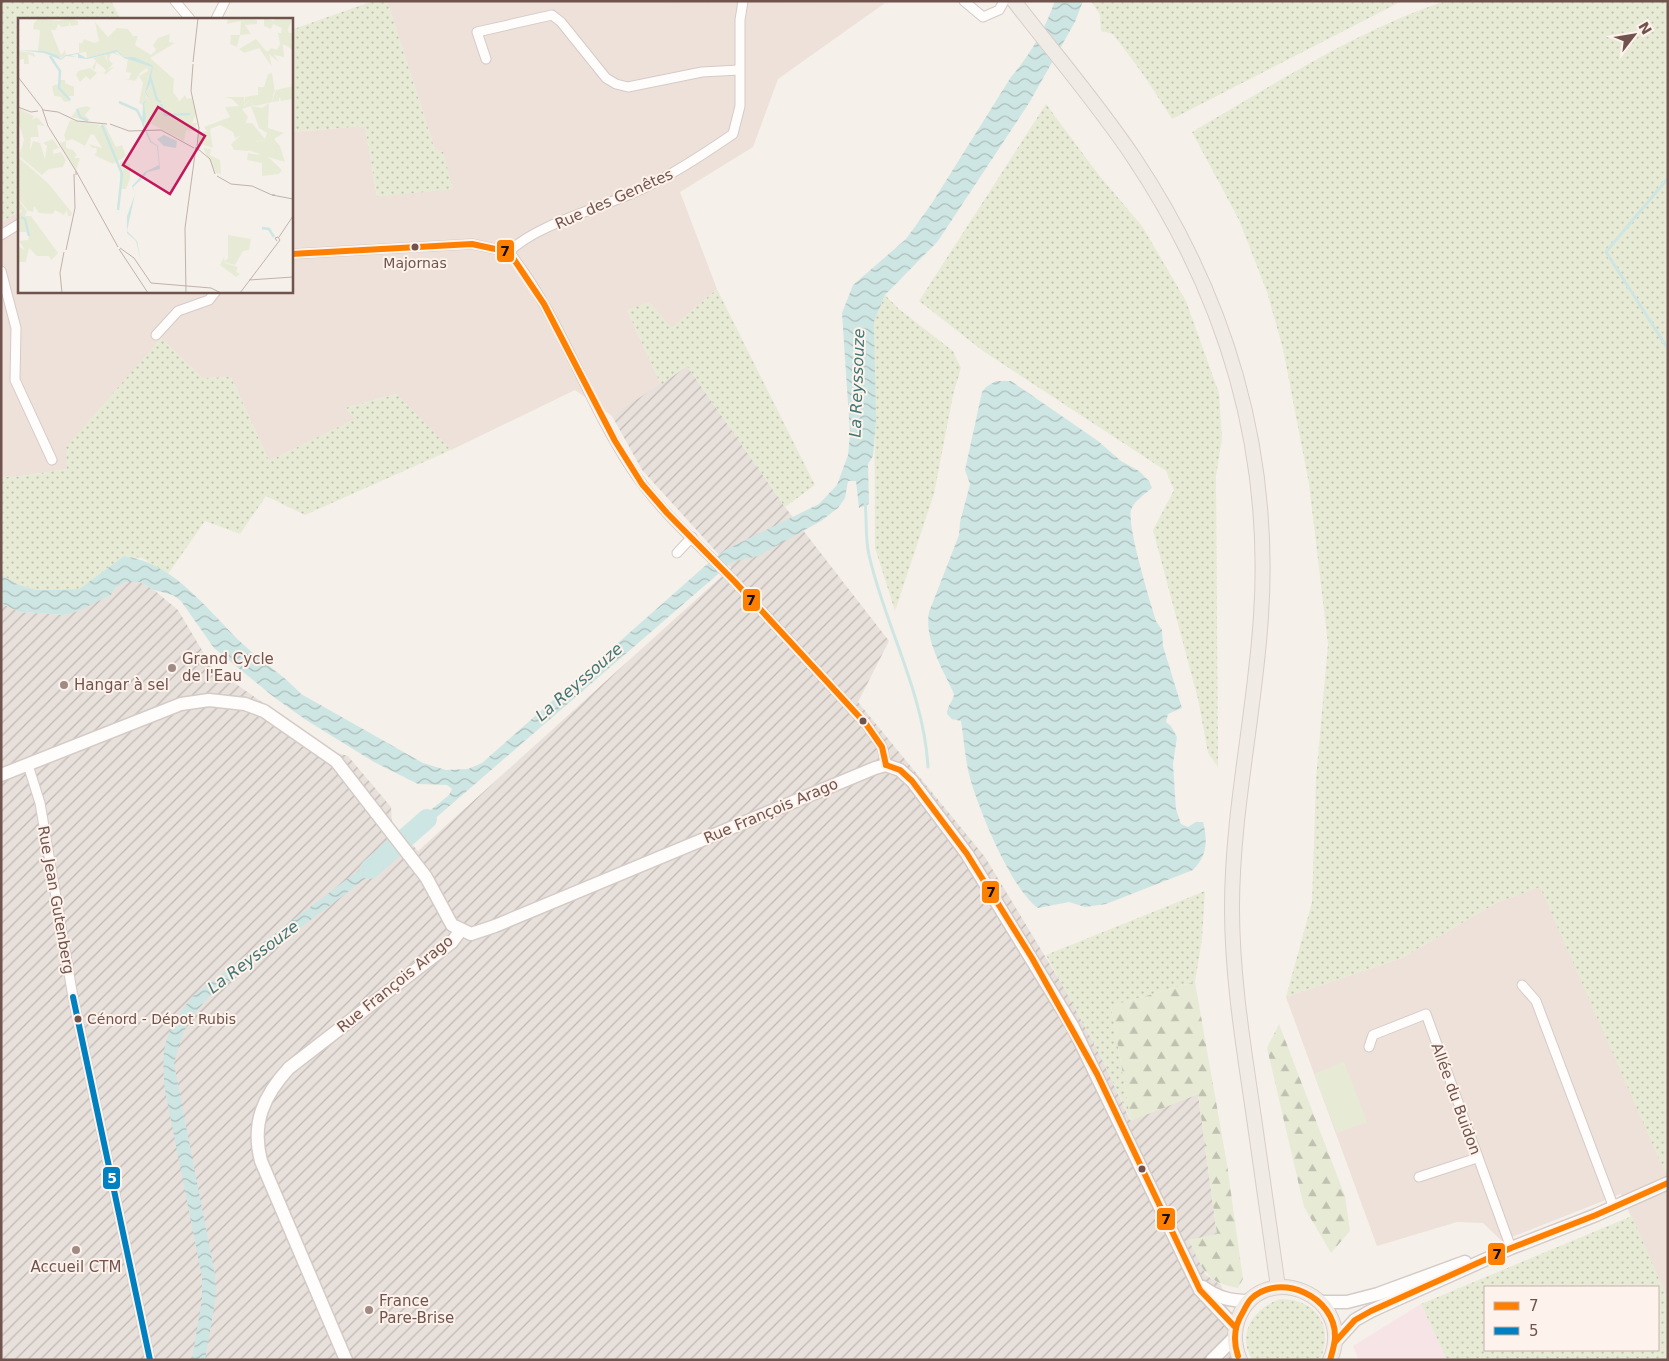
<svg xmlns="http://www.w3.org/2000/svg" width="1669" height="1361" viewBox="0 0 1669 1361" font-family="'DejaVu Sans',sans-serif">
<defs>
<pattern id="industrial-furrows" width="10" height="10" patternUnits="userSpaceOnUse" patternTransform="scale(1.25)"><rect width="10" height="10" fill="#e8e0db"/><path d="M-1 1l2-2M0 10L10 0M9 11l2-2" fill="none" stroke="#c0b8b4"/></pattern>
<pattern id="grass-dots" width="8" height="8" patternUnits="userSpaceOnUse" patternTransform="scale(1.25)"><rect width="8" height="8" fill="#e7ebd6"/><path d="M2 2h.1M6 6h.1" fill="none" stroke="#c0c1b0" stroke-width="1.8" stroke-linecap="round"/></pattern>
<pattern id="forest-firs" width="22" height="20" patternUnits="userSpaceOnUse" patternTransform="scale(1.25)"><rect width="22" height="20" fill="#e7ebd6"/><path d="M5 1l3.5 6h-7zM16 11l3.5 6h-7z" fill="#c0c1b0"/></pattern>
<pattern id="water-waves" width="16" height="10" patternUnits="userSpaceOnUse" patternTransform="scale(1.25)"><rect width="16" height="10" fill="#cee6e3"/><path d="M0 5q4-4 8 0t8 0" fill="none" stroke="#acbdba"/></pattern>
</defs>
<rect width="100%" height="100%" fill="#f6f0ea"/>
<g fill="#eee1d9">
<path d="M387 1 885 3 778 79 753 147 680 192 717 289 672 328 627 310 661 385 612 416 575 390 451 450 396 394 345 408 356 419 269 461 231 377 202 378 161 338 67 469 14 477H1V222L19 212V291H291V132L365 126 377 197 443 152 435 150Z"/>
<path d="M1540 886 1668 1174V1300L1621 1194 1502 1241 1483 1223 1457 1222 1377 1246 1286 997 1402 958 1496 903Z"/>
</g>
<path fill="url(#industrial-furrows)" d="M687 366 785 507 889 641 858 702 985 857 1066 991 1101 1057 1130 1120 1198 1094 1217 1235 1189 1240 1206 1275 1221 1285 1241 1360H1V603L19 612 63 615 111 595 116 587 127 582H140L154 590 178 610 212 667 333 752 348 756 391 807 392 823 418 851 731 568 642 470 612 416Z"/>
<path fill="#f7e4e6" d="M1421 1304 1447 1360H1359L1353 1346Z"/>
<g fill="url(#grass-dots)" fill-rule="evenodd">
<path d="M1 1H111L121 19H19V212L1 222Z"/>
<path d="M373 1H387L435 150 443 152 453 189 377 197 365 126 291 132V30Z"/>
<path d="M1091 1H1402L1172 119 1145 77 1113 34 1101 31 1100 15Z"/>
<path d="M1445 1H1668L1666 1175 1540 887 1496 903 1402 958 1286 997 1312 902 1316 778 1328 644 1309 484 1283 349 1267 292 1239 220 1192 132C1273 85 1355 31 1445 1Z"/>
<path d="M1046 104 1098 174 1142 226 1186 301 1219 393 1222 438 1216 476 1218 767 1208 753 1198 699 1153 530 1174 490 1166 471 983 351 919 301Z"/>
<path d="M717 289 815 485 785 507 687 366 661 385 627 310 649 302 672 328Z"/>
<path d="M885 295 899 309 953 351 961 368 953 395 934 494 895 611 875 548 874 322Z"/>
<path d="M161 338 202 378 231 377 269 461 355 419 345 408 397 394 451 450 305 515 266 496 240 534 205 521 168 574 142 558 124 556 79 589 36 590 17 584 1 575V477H14L67 469 66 447Z"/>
<path d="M1205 891 1202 939 1195 982 1111 1006 1131 1121 1101 1057 1046 955Z"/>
<path d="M1632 1216 1668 1300V1360H1447L1421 1304ZM1485 1287H1658V1350H1485Z"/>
<path d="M1280 1299C1316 1299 1335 1326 1320 1360H1252C1236 1333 1254 1308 1280 1299Z"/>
</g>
<g fill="url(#forest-firs)">
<path d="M1195 982 1227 1164 1243 1279 1238 1288C1205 1283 1202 1268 1189 1240L1217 1234 1198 1094 1131 1121 1111 1006Z"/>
<path d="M1279 1024 1345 1196 1350 1231 1331 1253 1304 1207 1267 1048Z"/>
</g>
<path fill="#e7ebd6" d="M1344 1062 1367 1122 1337 1133 1314 1074Z"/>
<g fill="url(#water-waves)">
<path d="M1055 1H1083L1075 22 1029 103 938 241 885 295 874 322 876 419 873 456 868 464 869 504 859 508 856 481H848L845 498 838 508 821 521 758 556 732 562 409 841 403 833 449 795 452 789 447 785 418 784 374 762 306 720 275 698 214 648 181 601 173 595 154 590 140 582H127L116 587 111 595 76 612 63 615 19 612 1 603V575L17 584 36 590 79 589 124 556C176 563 209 613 245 646 263 663 284 675 301 694L423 763 446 770 468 769 482 763 705 566 725 550 819 504 837 485 848 455 850 434 842 313 853 285 906 239 932 203 1011 77C1030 55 1045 29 1055 1Z"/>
<path d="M996 381H1011L1098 441 1121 461 1139 471 1149 481 1152 488C1145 494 1134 501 1131 510 1127 527 1150 601 1156 621L1162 630 1163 646 1182 708 1168 714 1166 722 1171 726 1177 737 1173 764 1176 809 1181 824 1188 827 1196 822H1203C1208 841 1207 856 1193 870L1106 904 1085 907 1069 902 1038 908C1011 889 979 810 970 778 965 760 964 739 961 721L952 719 947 714C947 705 953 702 954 694 943 669 924 640 929 612L959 535 960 522 970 484 965 470 982 392 986 387Z"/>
<path d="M387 849 394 857 210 996C187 1020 182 1031 174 1064L215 1275 216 1296 205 1360H192L202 1299V1277L165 1090C160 1046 165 1030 194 995Z"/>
</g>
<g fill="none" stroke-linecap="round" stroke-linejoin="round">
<g stroke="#cee6e3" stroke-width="3">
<path d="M1668 178 1606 252 1668 349"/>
<path d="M865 502C867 519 865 538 869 555 885 626 924 693 928 767"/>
</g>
<path stroke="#cee6e3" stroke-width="20" d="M370 869 427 819"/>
<g stroke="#d4cbc8" stroke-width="11">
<g id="street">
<path d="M175 1 190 19"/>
<path d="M964 1 983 17 999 10 1004 1"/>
<path d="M216 19 225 1"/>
<path d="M486 59 477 32 552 15 561 22 606 78 616 84 628 87 702 72 739 70"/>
<path d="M1 235 19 224"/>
<path d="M509 252C536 224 605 207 642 189 674 174 704 154 733 134L740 106V20L743 1"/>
<path d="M291 254 472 244 509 252C562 319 585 398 631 468 659 511 700 545 735 582 779 629 822 677 866 724L882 747 886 765"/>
<path d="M1 271 16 328 15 380 52 460"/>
<path d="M156 335 178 311 209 300 216 291"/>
<path d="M677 553 692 537"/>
<path d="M28 765 40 803 73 997 150 1360"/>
<path d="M1522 985 1536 1001 1614 1208"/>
<path d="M1369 1047 1373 1035 1426 1014 1511 1248"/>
<path d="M1419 1177 1477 1158"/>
</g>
</g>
<g stroke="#d4cbc7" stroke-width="15">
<g id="secondary">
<path d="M1 775 181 704 209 700 245 704 264 711 336 761 426 877 452 925 471 934 495 926 875 768 886 765 900 770 912 781 967 854 1073 1027 1200 1290 1235 1327"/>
<path d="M1203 1287C1218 1298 1231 1301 1249 1301"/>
<path d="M1321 1302H1347L1378 1294 1465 1262"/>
<path d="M1335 1342 1355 1320 1371 1311 1511 1248 1596 1215 1668 1183"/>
<path d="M346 1360 261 1161C251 1123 264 1095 289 1068L452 942 461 930"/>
<path d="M1212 1360 1234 1338"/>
</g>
</g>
<g stroke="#d7cdca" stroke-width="16">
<g id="primary">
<path d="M1014 1C1054 53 1098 104 1134 158 1226 296 1272 450 1261 616 1255 714 1232 810 1232 908 1232 979 1244 1049 1254 1118 1262 1175 1270 1231 1278 1287"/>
<path d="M1240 1360C1234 1346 1233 1333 1238 1319 1262 1256 1358 1295 1330 1360"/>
</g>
</g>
<use href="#street" stroke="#fefdfc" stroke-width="9"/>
<use href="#secondary" stroke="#fefdfc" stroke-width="12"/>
<use href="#primary" stroke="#f1ebe6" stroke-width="14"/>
<g stroke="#fdf3ec" stroke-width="10">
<g id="bus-1">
<path d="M291 254 472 244 509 252 544 304 615 441 642 484 667 513 735 582 866 724 882 747 886 765"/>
<path d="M886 765 900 770 912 781 967 854 1032 958 1097 1074 1200 1290 1235 1327"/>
<path d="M1335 1342 1355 1320 1371 1311 1511 1248 1596 1215 1668 1183"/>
<path d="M1238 1356C1233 1341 1234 1326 1243 1312 1245 1308 1248 1302 1251 1299 1280 1271 1336 1297 1335 1337 1335 1344 1332 1353 1330 1360"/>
</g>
</g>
<g stroke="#fdf3ec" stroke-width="10">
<path id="bus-2" d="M73 997 150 1360"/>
</g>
<use href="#bus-1" stroke="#ff8000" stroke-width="6"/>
<use href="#bus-2" stroke="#0080c0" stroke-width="6"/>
</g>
<g fill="#71534d" stroke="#fdf3ec" stroke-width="2">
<circle cx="415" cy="247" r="4.5"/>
<circle cx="863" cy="721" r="4.5"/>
<circle cx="78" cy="1019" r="4.5"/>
<circle cx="1142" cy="1169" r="4.5"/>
</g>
<g fill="#a08a84" stroke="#fdf3ec" stroke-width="2">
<circle cx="172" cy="668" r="5"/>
<circle cx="64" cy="685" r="5"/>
<circle cx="76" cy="1250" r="5"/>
<circle cx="369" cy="1310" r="5"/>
</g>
<g text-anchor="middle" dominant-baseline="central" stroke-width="4" stroke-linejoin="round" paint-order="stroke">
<g font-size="14" fill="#71534d" stroke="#fdf3ec">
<text x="415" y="263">Majornas</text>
<text x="87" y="1019" text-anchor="start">Cénord - Dépot Rubis</text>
</g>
<g font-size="15" fill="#71534d" stroke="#fdf3ec">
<text transform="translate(614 199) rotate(-24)">Rue des Genêtes</text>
<text transform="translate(771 811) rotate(-23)">Rue François Arago</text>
<text transform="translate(56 900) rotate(80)">Rue Jean Gutenberg</text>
<text transform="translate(395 984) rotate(-39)">Rue François Arago</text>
<text transform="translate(1456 1099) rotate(70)">Allée du Buidon</text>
</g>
<g font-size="15" fill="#71534d" stroke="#fdf3ec" text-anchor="start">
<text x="182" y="659">Grand Cycle<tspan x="182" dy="17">de l'Eau</tspan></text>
<text x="74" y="685">Hangar à sel</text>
<text x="76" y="1267" text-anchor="middle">Accueil CTM</text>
<text x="379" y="1301">France<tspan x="379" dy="17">Pare-Brise</tspan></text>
</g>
<g font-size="16" font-style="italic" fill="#427674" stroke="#fdf3ec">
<text transform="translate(857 383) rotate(-88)">La Reyssouze</text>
<text transform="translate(579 682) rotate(-41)">La Reyssouze</text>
<text transform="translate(253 957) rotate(-37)">La Reyssouze</text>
</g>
</g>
<g transform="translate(18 18)">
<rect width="275" height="275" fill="#f6f0ea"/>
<path d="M21 0 40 3 52 0 60 3V7L53 8 51 4V8L44 9 40 6 38 12H33L43 37 47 32 48 37 44 40 20 33 22 12 15 11 16 5ZM210 0H233L239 2V6L227 7 233 16 222 17 219 29 212 26 213 17H222L223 3 209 6ZM246 0 256 3 257 0H275L270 11 271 15H275V32L265 26 266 39 256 37 262 26 260 15H268H263L264 10 255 6 253 11 246 8ZM77 4 90 19 99 10 110 11 115 18H120L117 27 133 37 138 32 135 27 140 20 152 16 151 24 157 25 132 40 156 61 155 74 161 82 155 85 163 82 167 77 169 81 174 80 178 96 174 105H179L177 111 180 114 168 112 166 123 134 106 127 109 126 86 131 79 128 74 132 64 135 48 127 74 129 80 125 87 121 85 125 65 121 58 130 53 129 50 123 54 117 63 107 61H111L113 55 108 54 110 40 124 44 106 39 100 33 69 40 68 34 61 35V25H64L66 21 76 25 81 23ZM0 33 16 35 17 39 10 36 11 46H6V41L0 42ZM72 50 79 55 72 62 68 58 62 64 58 57 60 53ZM254 55 257 74 240 79V69H246L250 56ZM40 62H47V65L56 69V78H51L53 83 46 84 43 79 36 78 34 68 40 66ZM275 68V81L263 83 261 78V83L254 84 258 72ZM206 79H226V88L233 81 234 88 244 90 251 85 250 110 266 115 256 121 262 128 267 144 250 139 264 152 261 156 244 158V145L229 142 230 135 241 137 247 122 239 123 230 133 216 132 213 126 222 118 217 120 215 114 202 107 192 111 195 130 180 125 181 116 189 113 186 109 212 99 207 89 221 88 214 81ZM233 88 241 110 249 115 247 121H233L228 104 230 99 224 91ZM69 88 73 90 67 97 73 103 53 99 60 90ZM2 91 16 98 14 102 19 99 27 108 19 107 21 119H13L12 133 15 123 22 125 27 141 29 128 25 125 35 121 41 130 35 132V136L43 134 48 142 45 149 31 151 24 157 1 138 6 122 0 102ZM52 102 82 107 75 114 83 107H87L98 129 104 127 108 138 95 146 76 137 79 134 78 130H74L71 126 84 130 76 117 73 116 67 128 54 121 48 123V130L55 132 59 137 56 140H62L58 152 41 125 48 123 46 117ZM185 130 193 131 192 137 202 142 203 156 198 155ZM0 139 30 165 54 195 53 198H50L49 192 46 197 37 192 35 196 21 195 16 188 15 194 10 193 0 180ZM102 143 112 146V161L108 171H102ZM1 183 9 193 7 198H13L40 235 33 242 31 238H19L11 230 8 244H0V228L7 232 1 223 10 222 11 218 8 214H0V198L4 192H1Z" fill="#e7ebd6" fill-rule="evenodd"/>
<path d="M238 21 249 34 253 30 260 32 256 37 262 45 251 36 254 49 241 30 226 35 221 31ZM96 34 103 38 93 35 91 42 95 46 90 51 96 49 88 56 79 54 86 55 88 52 78 44 77 52 74 50 78 43 75 40 87 37 90 46 88 35ZM256 74 254 84 238 88 234 87 233 81 226 87 227 79ZM228 105H234L247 121 233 122ZM247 122 242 136 230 132 236 124Z" fill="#e7ebd6"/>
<path d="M210 217 233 221 231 232 225 233 217 247 206 244 210 240Z" fill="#e7ebd6"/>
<path d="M206 239 207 245 220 249 218 254 222 256 218 259 202 247Z" fill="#e7ebd6"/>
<path d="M0 32 27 33 39 37 43 41 48 37 60 35 68 40 99 32 106 39H116L130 45 135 48 132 66 128 74 131 79 126 86 128 99 126 106 133 123 140 128 142 151 129 154 126 159 115 169 117 176 109 213 119 223 123 243 118 223 109 215V198L117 176 114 168 127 154 141 147 139 128 132 124 124 106 125 85 130 80 127 74 134 49 106 40 99 34 69 41 60 40V36L52 37 58 39 48 38 43 42 26 35ZM146 117 159 123 158 130 146 128 139 121Z" fill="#cee6e3"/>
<path fill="none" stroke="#cee6e3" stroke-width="2.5" d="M32 38 42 53 41 70 52 82M132 58 139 82 143 84M101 84 119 92 125 104M143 86 147 97 172 96M59 91 62 99 70 103M84 107 104 156 100 192M3 199 7 201 11 218M244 210 251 211 256 219"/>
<path fill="none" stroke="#c1b1ab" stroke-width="1" d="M175 44 180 0M175 46 173 73 181 110 179 128M0 59 24 90 30 108 58 153M0 89 13 94 20 93M25 92 40 94 59 103 89 106M92 106 111 113 143 112 176 130M180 131 192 141 197 156M58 157V153L100 229M199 158 213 166 234 168 254 177M257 177H254L275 181M261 219 275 198M102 230 116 240 133 265 193 270 203 275M101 231 130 275M48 232 57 190 56 156M231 262 275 259M44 275 42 255 46 234M168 275 167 210 178 129 179 133M222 275 262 222 260 219 257 220 259 223"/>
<path fill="#c2185b" fill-opacity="0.15" stroke="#c2185b" stroke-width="2.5" d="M140 89 187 118 152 176 105 147Z"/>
<rect width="275" height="275" fill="none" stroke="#71534d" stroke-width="2.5"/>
</g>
<g stroke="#fdf3ec" stroke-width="2">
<rect x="496" y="239" width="19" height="24" rx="5" fill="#ff8000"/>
<rect x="742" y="588" width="19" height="24" rx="5" fill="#ff8000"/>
<rect x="981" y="880" width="19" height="24" rx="5" fill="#ff8000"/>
<rect x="102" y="1166" width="19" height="24" rx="5" fill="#0080c0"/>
<rect x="1156" y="1207" width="20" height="24" rx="5" fill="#ff8000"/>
<rect x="1487" y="1242" width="19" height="24" rx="5" fill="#ff8000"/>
</g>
<g font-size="14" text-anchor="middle" font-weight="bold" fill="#fff">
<text x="112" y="1183">5</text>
</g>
<g font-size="14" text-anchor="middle" font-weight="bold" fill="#111">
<text x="505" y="256">7</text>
<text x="751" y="605">7</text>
<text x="991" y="897">7</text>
<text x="1166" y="1224">7</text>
<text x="1497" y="1259">7</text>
</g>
<rect width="1669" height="1361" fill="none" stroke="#71534d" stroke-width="5"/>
<rect x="1484" y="1286" width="175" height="65" fill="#fdf3ec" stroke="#c5b3ac"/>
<rect x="1494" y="1302" width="25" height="8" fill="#ff8000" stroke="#c5b3ac"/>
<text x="1529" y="1311" font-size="15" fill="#71534d">7</text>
<rect x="1494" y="1327" width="25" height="8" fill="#0080c0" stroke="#c5b3ac"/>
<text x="1529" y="1336" font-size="15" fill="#71534d">5</text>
<g transform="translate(1634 35) rotate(59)" stroke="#fdf3ec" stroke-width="4" paint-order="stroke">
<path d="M0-4L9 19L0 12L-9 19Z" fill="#71534d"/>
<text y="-8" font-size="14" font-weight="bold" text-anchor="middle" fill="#71534d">N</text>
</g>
</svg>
